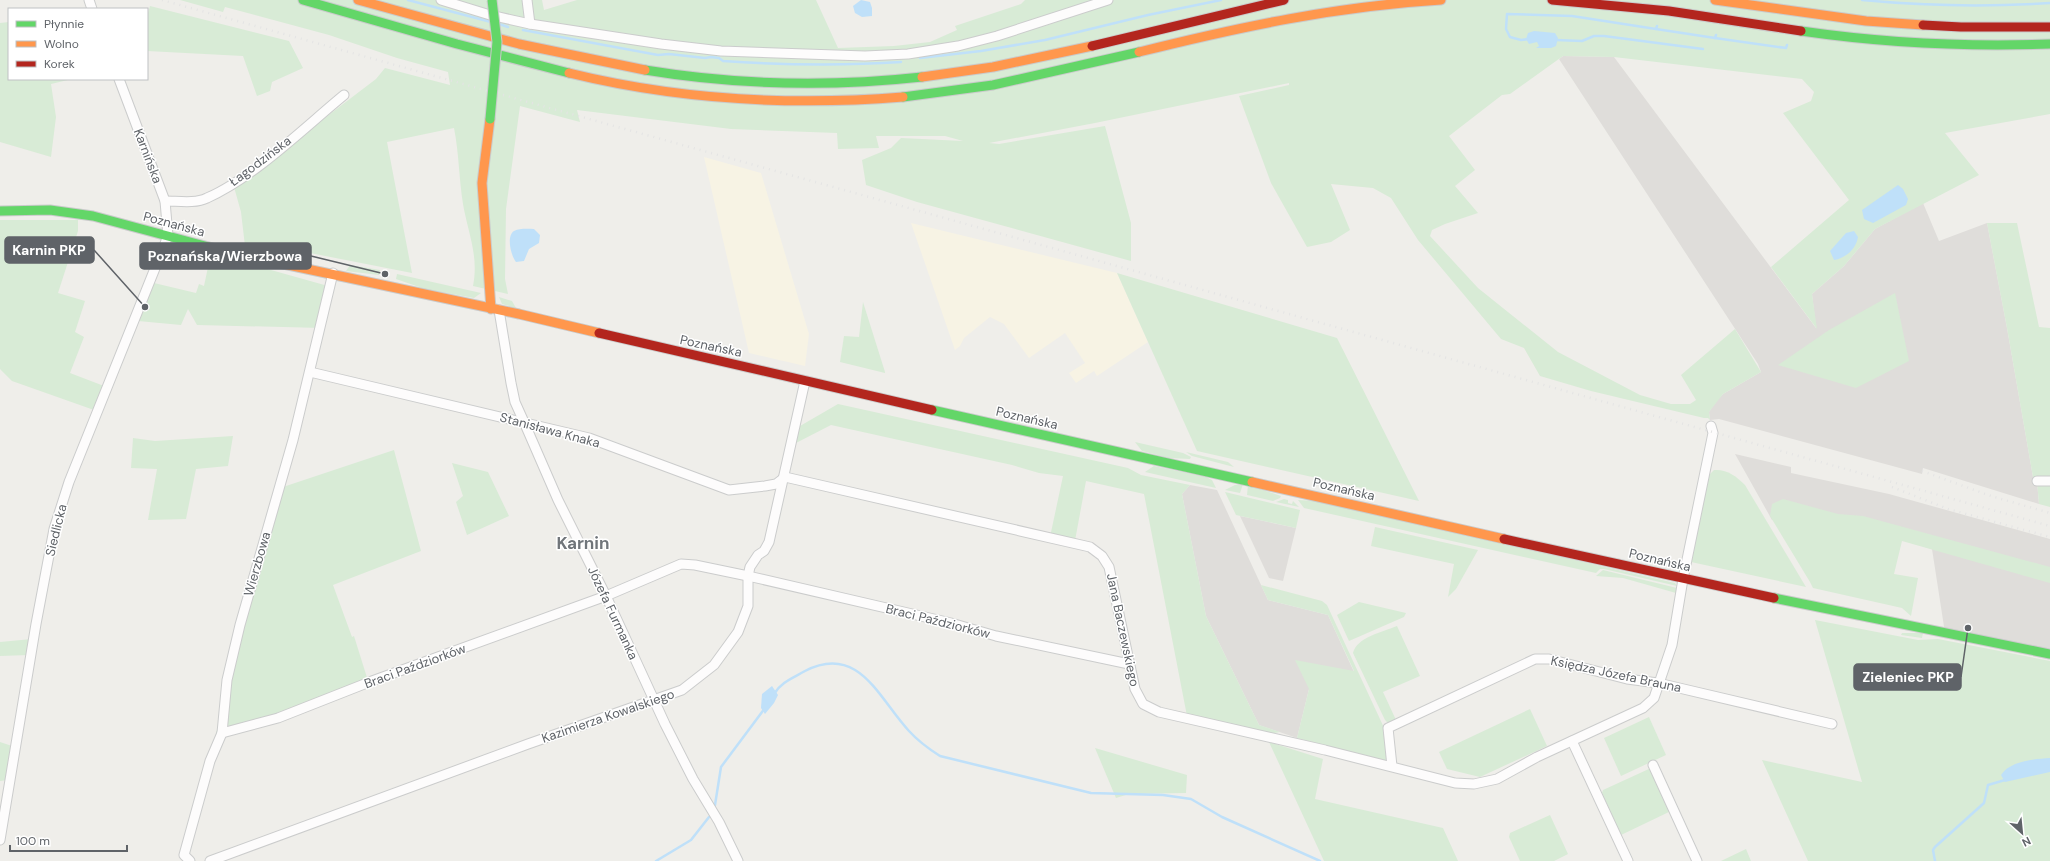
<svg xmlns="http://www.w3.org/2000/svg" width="2050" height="861" viewBox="0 0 2050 861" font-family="'DM Sans',sans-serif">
<rect width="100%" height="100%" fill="#efeeea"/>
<g fill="#f7f3e4">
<path d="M704 157 761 173 809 334 805 366 749 353Z"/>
<path d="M911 223 1117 273 1148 342 1097 376 1094 371 1076 383 1069 373 1085 363 1065 333 1029 358 1004 324 990 317 964 338 960 346 955 350Z"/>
</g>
<g fill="#dfddda">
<path d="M1563 56 1614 57 1816 328 1812 294 1844 266 1875 229 1923 203 1939 241 1987 223 2007 328 2033 477 2037 481 2039 504 1923 468 1922 474 1719 419 1710 420 1709 412 1717 400 1723 394 1761 372 1758 364 1559 59Z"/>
<path d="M1735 454 1791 467V473L1889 494 2050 539V654L1945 633 1932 549 1902 540 1772 520Z"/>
<path d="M1190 485 1217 490 1268 600 1328 615 1354 672 1309 689 1297 738 1259 725 1206 616 1182 494Z"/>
<path d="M1240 516 1296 528 1283 581 1269 578Z"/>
</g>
<g fill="#d8ebd6">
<path d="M180 0H542L544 10 577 0H816L838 48 894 46 930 42 957 30 955 26 1021 4 1025 0H2050V114L1945 133 1979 175 1875 229 1844 266 1812 294 1817 329 1771 267 1849 200 1783 113 1811 101 1814 92 1802 79 1614 57 1563 56 1510 94 1502 95 1449 136 1475 170 1455 186 1478 213 1445 224 1432 230 1430 236 1478 288 1558 352 1640 395 1671 404H1690L1696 400 1681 375 1735 329 1761 372 1723 394 1709 412 1710 420 1708 418H1704L1591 391 1540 376 1524 348 1501 339 1418 240 1391 198 1373 188 1331 184 1350 230 1331 242 1307 247 1271 183 1239 96 1289 85V83L1095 123 989 143 999 144 1105 126 1131 223V261L917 202 866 185 862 160 891 148 901 138 963 141 945 136H876L879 148 838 149 837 133 731 129 577 110 580 122 520 106 506 209 505 279 508 294 473 286C479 256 468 233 463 204 459 179 459 153 454 128L387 142 412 273 305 252V256L245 246 241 212 234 187 376 79 385 68 450 85 448 72 397 58 329 35 225 7 223 12Z"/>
<path d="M150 6 289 41 303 68 272 82 270 91 257 96 243 56 147 51V16Z"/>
<path d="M9 22V79H72L51 84 56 117 51 157 0 142V23Z"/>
<path d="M0 220H78V231L58 293 85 301 75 332 84 337 70 373 104 386 94 410 12 381 0 369Z"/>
<path d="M1987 223H2017L2039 327 2050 328V480L2033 477 2007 328Z"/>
<path d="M211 253 328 286 322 328 197 325 188 309 181 325 138 321 154 283 196 293 199 284 204 286Z"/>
<path d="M350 265 380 270 379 275 346 271Z"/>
<path d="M1117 273 1337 338 1419 501 1197 451Z"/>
<path d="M397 274 481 293 474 298 425 289 396 279Z"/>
<path d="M1895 293 1909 361 1856 388 1778 365 1829 330Z"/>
<path d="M499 297 512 301 516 308 502 304Z"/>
<path d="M863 302 885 372V373L840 362 844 336 859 337Z"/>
<path d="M838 404 1128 468 1141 475 1190 485 1182 494 1206 616 1259 725 1280 732 1268 734 1187 716 1144 494 1086 481 1074 546 1050 537 1063 476 1039 473 1012 465 831 425 796 443 800 426Z"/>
<path d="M233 436 228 466 196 469 186 519 148 520 157 469 131 468 133 438 155 441Z"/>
<path d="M1135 442 1183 453 1191 457 1190 459 1169 458 1142 451Z"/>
<path d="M394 450 421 551 333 585 352 637 354 636 369 684 256 727 214 741 280 488Z"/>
<path d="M1186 452 1228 462 1234 467 1192 456Z"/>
<path d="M452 463 488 472 509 516 467 535 456 502 463 496Z"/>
<path d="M1154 466 1206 477 1212 480 1216 488 1145 472Z"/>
<path d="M1714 470C1727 469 1736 476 1745 485L1806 587 1691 562 1709 475Z"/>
<path d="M2037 481H2050V507L2039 504Z"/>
<path d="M1243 484 1240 493 1225 490 1235 485Z"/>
<path d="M1248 485 1281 496 1280 498 1273 501 1247 495Z"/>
<path d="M1225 492 1300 510 1296 528 1236 515Z"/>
<path d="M1284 499 1288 500V503L1292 504 1293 501 1299 507 1276 502Z"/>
<path d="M1783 499 1838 514 1863 516 2050 567V583L1902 541 1894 574 1918 578 1911 616 1902 608 1813 588 1810 582 1770 516 1772 504Z"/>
<path d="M1298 500 1315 501 1675 583 1677 586 1604 569H1600L1596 573 1304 508Z"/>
<path d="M1375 527 1478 550 1456 589 1448 597 1454 564 1371 546Z"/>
<path d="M1603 570 1677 588 1676 593 1623 578 1596 576Z"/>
<path d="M1261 585 1322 601 1327 605 1386 732 1387 762 1297 738 1309 689 1295 660 1354 671 1328 615 1268 600Z"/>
<path d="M1359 602 1406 613 1404 617 1349 641 1337 615Z"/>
<path d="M1815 620 1918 640 1938 639 2050 661V861H1808L1762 760 1862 782Z"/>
<path d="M1397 626 1420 676 1383 692 1396 720 1388 723 1385 720 1353 653C1357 637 1383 632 1397 626Z"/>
<path d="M1902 633H1923L1922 638 1901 635Z"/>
<path d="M32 639 29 655 0 656V642Z"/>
<path d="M1530 709 1547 746 1480 777 1447 769 1439 752Z"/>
<path d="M1649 717 1666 755 1621 776 1604 738Z"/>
<path d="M0 742 12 746 8 780 0 781Z"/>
<path d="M1269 742 1323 759 1315 799 1443 828 1458 861H1324Z"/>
<path d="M1095 748 1187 775 1186 793 1129 794 1116 798Z"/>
<path d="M1651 768 1671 811 1621 835 1602 793 1603 790Z"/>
<path d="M1550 815 1568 854 1554 861H1520L1509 837 1510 833Z"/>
<path d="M1746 849 1751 861H1721Z"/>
</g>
<g fill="#bfe0f9">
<path d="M861 0 870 2 872 8V16L862 17 855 13 853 6Z"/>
<path d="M1534 31 1555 33 1558 38 1556 46 1551 48H1536L1539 46 1537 42 1529 44 1526 39 1528 33Z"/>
<path d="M1898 185 1903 189 1908 199 1906 205 1873 223 1864 219 1862 210Z"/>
<path d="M534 229 540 235 539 243 529 249 524 261 516 262C511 256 506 236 514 231 520 228 528 229 534 229Z"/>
<path d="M1854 231 1858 237C1856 249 1846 258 1834 260L1830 251 1846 233Z"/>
<path d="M772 686 778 695 774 703 765 714 761 708 762 694Z"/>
<path d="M2050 758V772L2005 782 2001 775C2010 761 2034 759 2050 758Z"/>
</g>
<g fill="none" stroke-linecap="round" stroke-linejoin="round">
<g stroke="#bfe0f9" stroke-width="2.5">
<path d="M408 0 491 22"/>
<path d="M1862 0C1925 6 1987 7 2050 3"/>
<path d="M499 24 508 27"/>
<path d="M1657 26 1656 29 1715 38"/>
<path d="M523 30 658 55 669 54 705 58 711 57 719 58 723 61C783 65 841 66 901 62"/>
<path d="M1716 35 1715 38 1786 48 1787 45"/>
<path d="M1529 39 1521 40 1510 37 1506 29 1507 14 1572 16 1656 29"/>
<path d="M1556 40 1582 41 1594 36H1604L1703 49"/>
<path d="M920 58 981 51 1045 40 1148 15 1221 0"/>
<path d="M774 694C781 682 793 678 805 671 859 643 879 699 909 731 918 741 929 749 940 756L1091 793 1163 795 1191 799 1222 817 1320 861"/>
<path d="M715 805 721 767 765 708"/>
<path d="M656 861 691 840 709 817"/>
<path d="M1935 861 1933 850 1935 847 1984 803 1988 785 2005 780"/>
</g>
<g stroke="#cbcccc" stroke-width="11">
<g id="street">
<path d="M89 0 92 9"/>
<path d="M441 0 490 15 530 24 661 44 721 51 865 56 908 54 958 46 997 36 1108 0"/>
<path d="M527 0 530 24"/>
<path d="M165 201C178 201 195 204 207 198 253 178 305 127 344 95"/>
<path d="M499 310 511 383 515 402 524 422 558 500 606 596 665 724 693 779 719 822 738 861"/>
<path d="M310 372 589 438 729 490 765 486 776 484 785 477 1090 547 1102 556 1109 567 1135 689 1143 704 1159 712 1325 750 1455 783 1474 784 1497 779 1537 757 1643 708 1654 698 1672 645 1683 579 1713 433 1711 426"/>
<path d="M2037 481H2050"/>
<path d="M222 733 278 718 372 681 606 596 681 564 695 565 748 576 951 623 996 636 1129 664"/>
<path d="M1572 741 1628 861"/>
<path d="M1653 765 1697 861"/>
<path d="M1392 766 1388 728 1535 659H1549L1627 679 1658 683 1832 724"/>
<path d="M0 840 36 624 54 529 69 482 168 236 165 201 119 79"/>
<path d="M190 861 184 855 210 761 222 733 227 680 240 625 293 440 333 273"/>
<path d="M210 861 528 744 682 690 714 665 738 632 748 606V576L750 567 758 555 764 551 769 542 805 381"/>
</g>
</g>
<g stroke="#cacacb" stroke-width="11">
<g id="fast">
<path d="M303 0 457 44 569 73"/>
<path d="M1801 31C1884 43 1966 47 2050 44"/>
<path d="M645 70C736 85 830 87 922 77"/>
<path d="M903 97 993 85 1139 52"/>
<path d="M0 211 50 210 93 216 220 250 274 262"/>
<path d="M932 410 1252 482"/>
<path d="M1774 598 2050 654"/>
</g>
</g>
<g stroke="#cacacb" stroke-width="11">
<g id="slow">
<path d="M358 0 519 44 645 70"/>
<path d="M1715 0 1866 21 1923 25"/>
<path d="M1139 52C1239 27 1338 6 1441 0"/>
<path d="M569 73C679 100 790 106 903 97"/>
<path d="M922 77 993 67 1092 46"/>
<path d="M490 119 482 183 491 309"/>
<path d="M274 262 519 314 599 333"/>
<path d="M1252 482 1504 539"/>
</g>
</g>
<g stroke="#cacacb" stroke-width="11">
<g id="jam">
<path d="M1552 0 1669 11 1801 31"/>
<path d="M1923 25 1961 27H2050"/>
<path d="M1092 46 1284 0"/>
<path d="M599 333 932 410"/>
<path d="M1504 539 1774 598"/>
</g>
</g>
<use href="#street" stroke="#fdfcfc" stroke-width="9"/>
<use href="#fast" stroke="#63d668" stroke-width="9"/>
<use href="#slow" stroke="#ff974d" stroke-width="9"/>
<use href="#jam" stroke="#b3261e" stroke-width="9"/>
<g stroke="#e4e4e4" stroke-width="2.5" stroke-dasharray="1 5" stroke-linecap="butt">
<path d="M162 0 2050 526"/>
<path d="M1922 471 1991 496 2050 513"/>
<path d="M1892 487 1948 509 2050 537"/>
</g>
<g stroke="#cacacb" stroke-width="11" stroke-linecap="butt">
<path id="fast-bridge" d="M490 119 497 42 492 0"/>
</g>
<use href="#fast-bridge" stroke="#63d668" stroke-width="9"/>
</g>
<g text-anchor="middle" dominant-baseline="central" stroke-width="3" stroke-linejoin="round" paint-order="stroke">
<g font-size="13" fill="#5f6368" stroke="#fff">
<text transform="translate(148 156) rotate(69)">Karnińska</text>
<text transform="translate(260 161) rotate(-37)">Łagodzińska</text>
<text transform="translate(174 224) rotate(15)">Poznańska</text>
<text transform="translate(711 346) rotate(12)">Poznańska</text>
<text transform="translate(1027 418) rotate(13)">Poznańska</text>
<text transform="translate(550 430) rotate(15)">Stanisława Knaka</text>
<text transform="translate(1344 489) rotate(13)">Poznańska</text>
<text transform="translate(56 530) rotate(-76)">Siedlicka</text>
<text transform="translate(1660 560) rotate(13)">Poznańska</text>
<text transform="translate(257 564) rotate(-74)">Wierzbowa</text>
<text transform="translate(613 613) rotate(65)">Józefa Furmanka</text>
<text transform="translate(938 621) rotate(14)">Braci Paździorków</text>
<text transform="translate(1123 630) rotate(78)">Jana Baczewskiego</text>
<text transform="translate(415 666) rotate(-20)">Braci Paździorków</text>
<text transform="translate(1616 674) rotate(12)">Księdza Józefa Brauna</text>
<text transform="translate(608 716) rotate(-19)">Kazimierza Kowalskiego</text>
</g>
<g font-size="17" font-weight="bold" fill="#70757a" stroke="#fff">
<text x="583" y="543">Karnin</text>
</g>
</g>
<path fill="none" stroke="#5f6368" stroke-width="1.5" d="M145 307L94 250M385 274L311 256M1968 628L1961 677"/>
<g fill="#5f6368" stroke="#fff" stroke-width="1.5">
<circle cx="145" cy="307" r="4"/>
<circle cx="385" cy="274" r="4"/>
<circle cx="1968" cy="628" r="4"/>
</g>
<g fill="#5f6368" stroke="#5f6368" stroke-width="1.5">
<rect x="5" y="237" width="89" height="26" rx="4"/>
<rect x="140" y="243" width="171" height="26" rx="4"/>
<rect x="1854" y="664" width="107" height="26" rx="4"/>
</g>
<g font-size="14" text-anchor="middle" font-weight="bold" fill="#fff">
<text x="49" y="255">Karnin PKP</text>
<text x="225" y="261">Poznańska/Wierzbowa</text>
<text x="1908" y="682">Zieleniec PKP</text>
</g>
<rect x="8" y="8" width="140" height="72" fill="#ffffff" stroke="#bfc1c3"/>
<rect x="16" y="21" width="20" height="6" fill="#63d668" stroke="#bfc1c3"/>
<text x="44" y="28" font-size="12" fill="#5f6368">Płynnie</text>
<rect x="16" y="41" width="20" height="6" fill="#ff974d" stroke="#bfc1c3"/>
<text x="44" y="48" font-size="12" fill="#5f6368">Wolno</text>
<rect x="16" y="61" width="20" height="6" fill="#b3261e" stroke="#bfc1c3"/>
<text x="44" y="68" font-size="12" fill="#5f6368">Korek</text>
<g transform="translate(2022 833) rotate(153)" stroke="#ffffff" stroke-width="3" paint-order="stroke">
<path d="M0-3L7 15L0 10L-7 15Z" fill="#5f6368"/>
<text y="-6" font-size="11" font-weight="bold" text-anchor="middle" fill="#5f6368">N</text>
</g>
<path d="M10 845v6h117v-6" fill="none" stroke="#5f6368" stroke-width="2"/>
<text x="16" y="845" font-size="12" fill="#5f6368" stroke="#ffffff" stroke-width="3" paint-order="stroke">100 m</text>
</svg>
